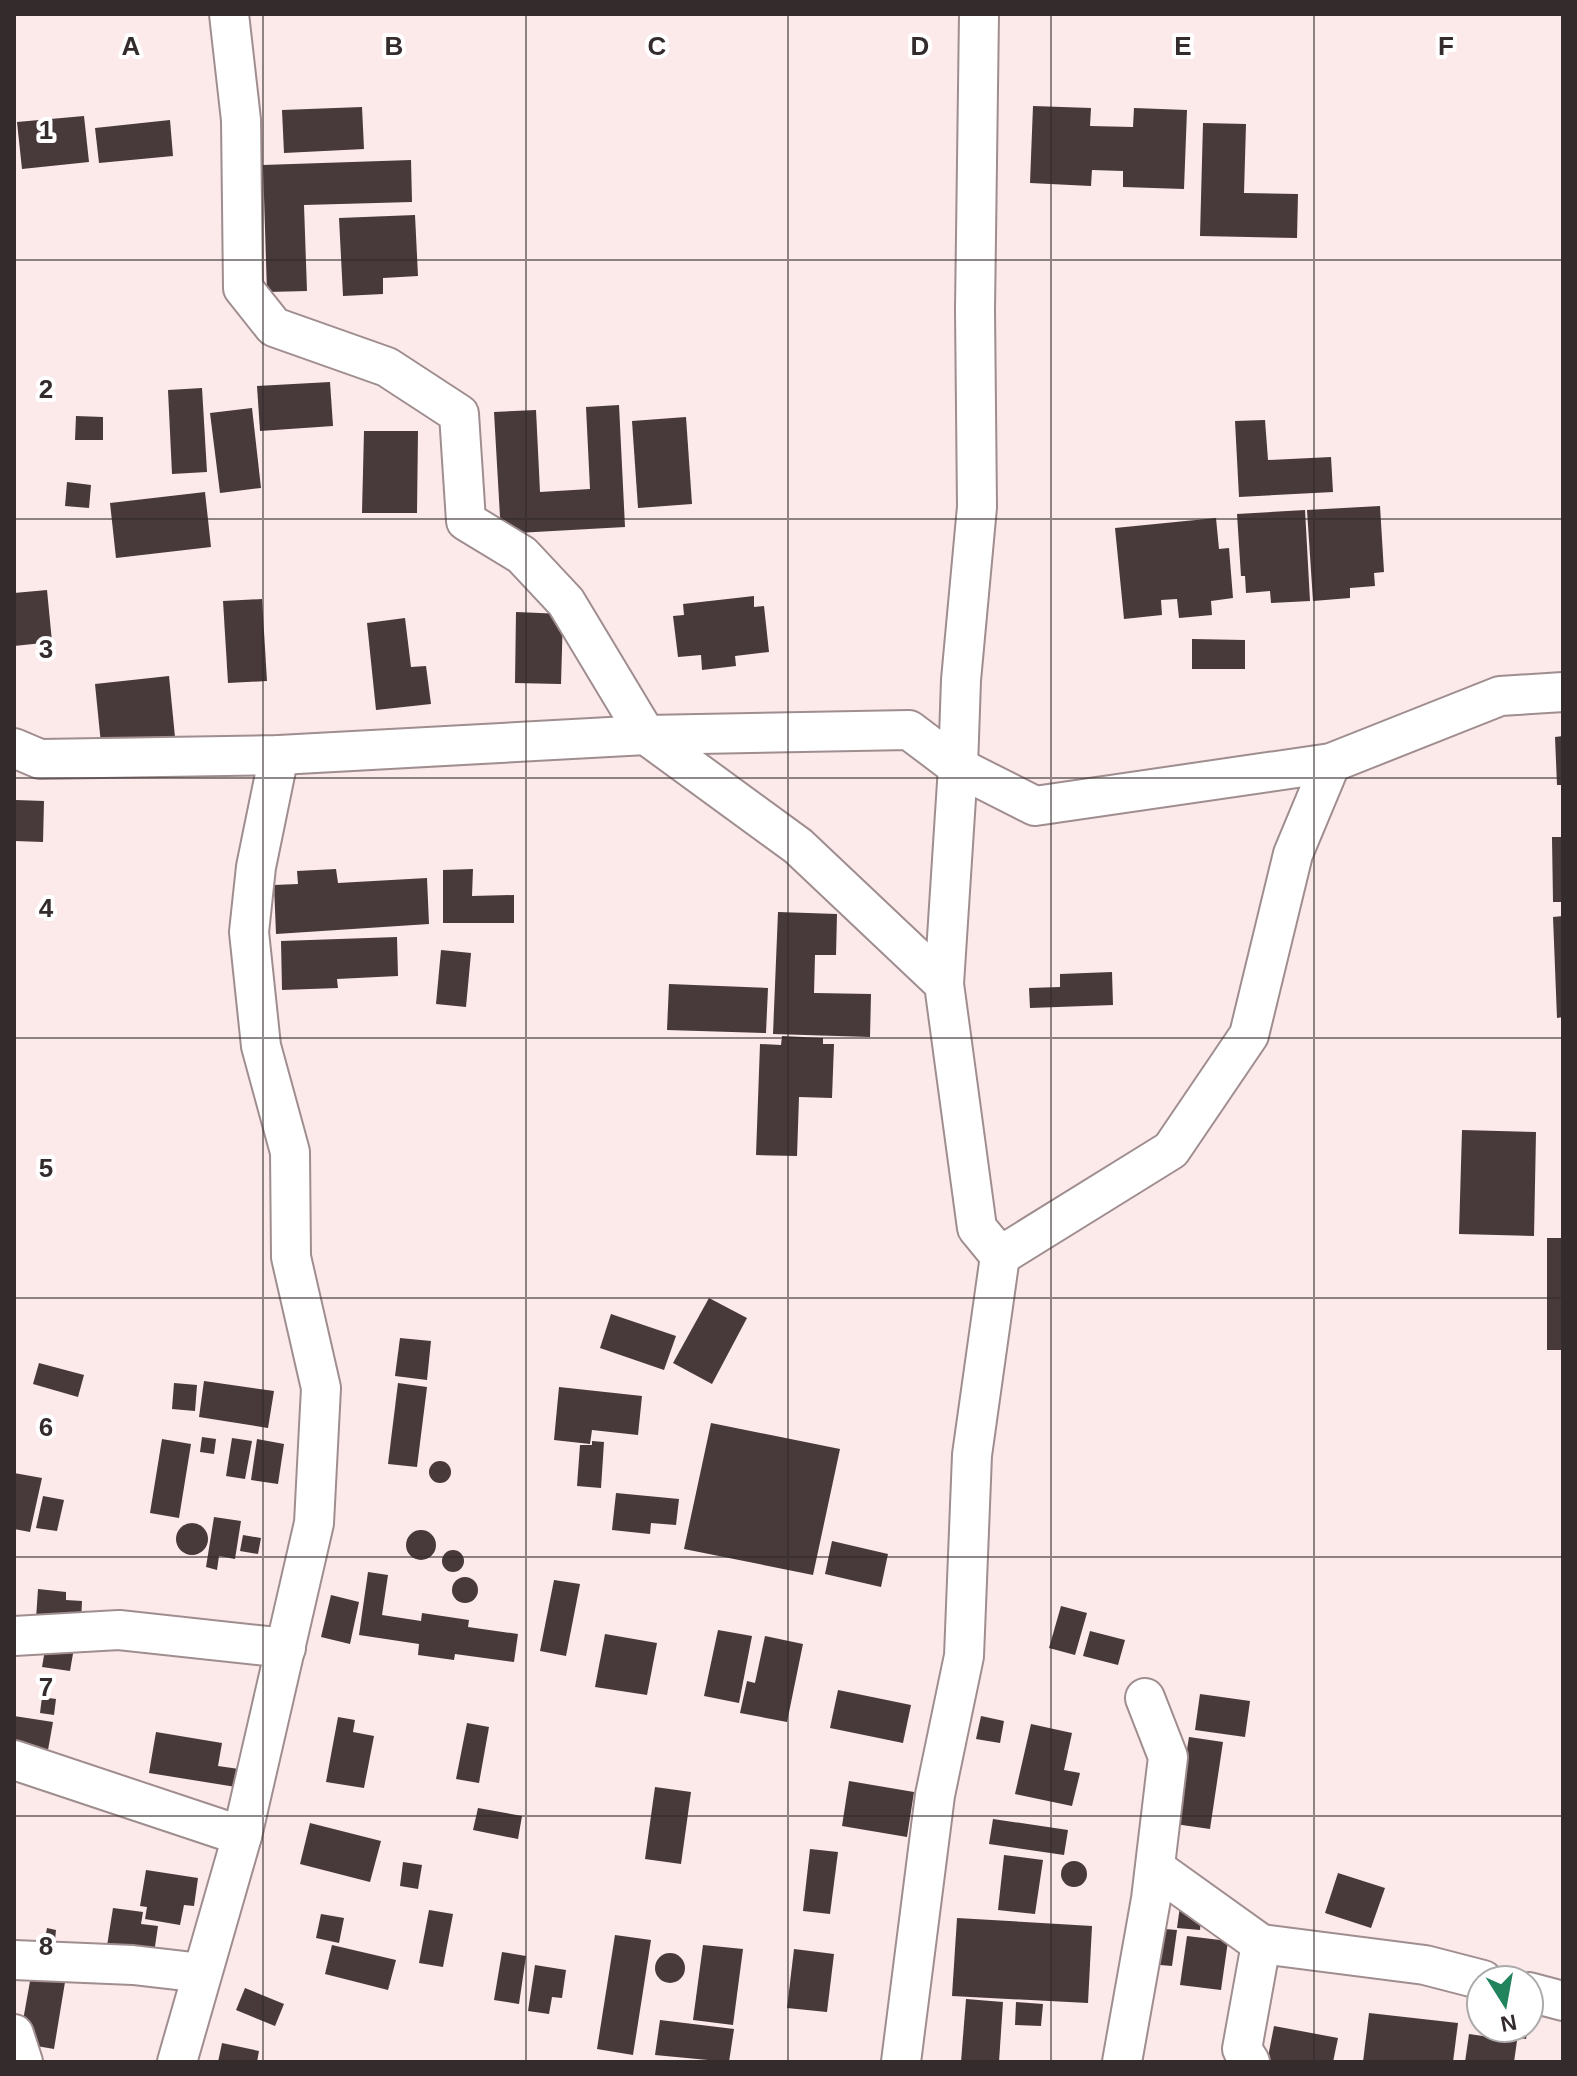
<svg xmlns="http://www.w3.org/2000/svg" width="1577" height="2076" viewBox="0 0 1577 2076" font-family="Helvetica,sans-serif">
<rect width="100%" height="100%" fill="#fce9ea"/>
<g fill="#48393a">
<path d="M1033 106 1091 108 1090 126 1133 127 1134 108 1187 110 1184 189 1123 187V171L1092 170 1091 186 1030 183Z"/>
<path d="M362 107 364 149 284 153 282 110Z"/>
<path d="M84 116 89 162 22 169 17 122Z"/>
<path d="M170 120 173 156 99 163 95 128Z"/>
<path d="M1203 123 1246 124 1244 193 1298 194 1297 238 1200 236Z"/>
<path d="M411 160 412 202 304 205 307 291 267 292 263 165Z"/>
<path d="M415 215 418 276 383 278V294L343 296 339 218Z"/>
<path d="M330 382 333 426 260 431 257 386Z"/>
<path d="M202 388 207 472 172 474 168 390Z"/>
<path d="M619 405 625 527 501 534 494 412 536 410 540 492 590 489 586 407Z"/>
<path d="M252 408 261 488 220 493 210 413Z"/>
<path d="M76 416 103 417V440H75Z"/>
<path d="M686 417 692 504 638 508 632 421Z"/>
<path d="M1265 420 1268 460 1331 457 1333 492 1239 497 1235 421Z"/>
<path d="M364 431H418L417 513H362Z"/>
<path d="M67 482 91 485 89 508 65 506Z"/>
<path d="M205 492 211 547 116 558 110 503Z"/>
<path d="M1380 506 1384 572 1374 573 1375 586 1350 588V598L1313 601 1307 510Z"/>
<path d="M1305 510 1310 601 1271 603 1270 591 1246 593 1245 576H1241L1237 514Z"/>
<path d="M1216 518 1219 549 1229 548 1233 598 1211 601 1212 615 1179 618 1177 599 1161 600 1162 615 1124 619 1115 528Z"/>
<path d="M47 590 52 642 14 646V593Z"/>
<path d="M754 596V607L764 606 769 652 735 656 736 666 702 670 701 655 678 657 673 616 684 615 683 604Z"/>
<path d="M262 599 267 681 228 683 223 601Z"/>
<path d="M516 612 563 614 561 684 515 683Z"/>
<path d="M405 618 411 667 426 666 431 704 376 710 367 623Z"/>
<path d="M1192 639 1245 640V669H1192Z"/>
<path d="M169 676 175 737 101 744 95 684Z"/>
<path d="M1563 736V785H1557L1555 737Z"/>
<path d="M16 800 44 801 43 842 15 841Z"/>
<path d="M1552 837H1563V902H1553Z"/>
<path d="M336 869 338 883 427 878 429 924 276 934 274 885 298 884 297 871Z"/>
<path d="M473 869 472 896 514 895V923H443V870Z"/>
<path d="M778 912 837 914 836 955H815L814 993 871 994 870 1037 773 1034Z"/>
<path d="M1563 916V1017L1557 1018 1553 917Z"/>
<path d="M397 937 398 976 337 979 338 988 282 990 281 941Z"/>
<path d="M441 950 471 953 466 1007 436 1004Z"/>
<path d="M1112 972 1113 1005 1030 1008 1029 988 1060 987V974Z"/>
<path d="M669 984 768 988 766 1033 667 1030Z"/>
<path d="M782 1036 823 1038V1044H834L832 1098 799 1097 797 1156 756 1155 760 1044 781 1045Z"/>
<path d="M1462 1130 1536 1132 1534 1236 1459 1234Z"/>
<rect x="1547" y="1238" width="16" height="112"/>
<path d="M709 1298 747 1318 712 1384 673 1363Z"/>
<path d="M611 1314 676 1336 664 1370 600 1348Z"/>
<path d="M400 1338 431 1341 427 1380 395 1376Z"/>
<path d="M39 1363 84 1375 78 1397 33 1384Z"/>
<path d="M204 1381 274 1391 268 1428 199 1417Z"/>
<path d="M174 1383 197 1385 195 1411 172 1409Z"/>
<path d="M398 1383 427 1387 417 1467 388 1464Z"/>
<path d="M559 1387 642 1396 638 1435 592 1430 590 1444 554 1440Z"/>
<path d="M711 1423 840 1449 813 1575 684 1549Z"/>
<path d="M202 1437 216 1439 214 1454 200 1452Z"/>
<path d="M232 1438 252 1441 245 1479 226 1476Z"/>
<path d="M162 1439 191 1444 179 1518 150 1513Z"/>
<path d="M257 1439 284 1444 278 1484 251 1480Z"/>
<path d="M592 1441 604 1442 601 1488 577 1486 580 1445H592Z"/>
<circle cx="440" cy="1472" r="11"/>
<path d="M14 1473 42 1478 30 1532 14 1529Z"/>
<path d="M616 1493 679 1499 676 1525 651 1523 650 1534 612 1530Z"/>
<path d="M43 1496 64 1500 57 1531 36 1528Z"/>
<path d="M214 1517 241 1521 235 1559 219 1556 217 1570 206 1567Z"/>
<circle cx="192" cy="1539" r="16"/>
<circle cx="421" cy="1545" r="15"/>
<path d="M243 1535 261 1538 258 1554 240 1551Z"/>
<path d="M832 1541 888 1554 881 1587 825 1574Z"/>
<circle cx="453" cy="1561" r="11"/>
<path d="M368 1572 388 1575 382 1615 421 1621 422 1613 469 1620 468 1627 518 1634 514 1662 455 1654 454 1660 418 1655 419 1644 359 1635Z"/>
<circle cx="465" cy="1590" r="13"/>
<path d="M554 1580 580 1584 566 1656 540 1651Z"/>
<path d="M38 1589 66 1592V1600L82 1601 81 1622 36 1619Z"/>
<path d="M331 1595 359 1602 350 1644 321 1637Z"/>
<path d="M1061 1606 1087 1613 1075 1655 1049 1648Z"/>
<path d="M718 1630 752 1636 739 1703 704 1696Z"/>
<path d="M1090 1631 1125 1640 1118 1665 1083 1656Z"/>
<path d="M605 1634 657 1643 647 1695 595 1687Z"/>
<path d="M765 1636 803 1644 787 1722 740 1713 747 1681 755 1683Z"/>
<path d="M46 1644 74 1648 70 1671 42 1667Z"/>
<path d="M838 1690 911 1705 903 1743 830 1728Z"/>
<path d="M1200 1694 1250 1701 1245 1737 1195 1730Z"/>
<path d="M42 1697 56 1699 54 1715 40 1713Z"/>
<path d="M14 1716 53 1722 48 1750 14 1744Z"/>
<path d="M981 1716 1004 1721 1000 1743 976 1739Z"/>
<path d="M338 1717 355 1720 353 1732 374 1736 364 1788 326 1782Z"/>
<path d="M467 1723 489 1727 479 1783 456 1779Z"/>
<path d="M1031 1724 1072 1733 1064 1770 1080 1773 1072 1806 1015 1794Z"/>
<path d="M156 1732 222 1743 218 1766 239 1769 236 1787 149 1773Z"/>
<path d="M1189 1737 1223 1742 1210 1829 1175 1824Z"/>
<path d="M849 1781 914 1792 907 1837 842 1826Z"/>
<path d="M655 1787 691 1792 681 1864 645 1859Z"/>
<path d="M478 1808 522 1816 518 1839 473 1830Z"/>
<path d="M993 1819 1068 1830 1064 1855 989 1844Z"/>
<path d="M310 1823 381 1841 370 1882 300 1864Z"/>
<path d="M810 1849 838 1852 830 1914 803 1911Z"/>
<path d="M1004 1855 1043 1860 1035 1914 998 1910Z"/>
<circle cx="1074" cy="1874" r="13"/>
<path d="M403 1862 422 1865 418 1889 400 1886Z"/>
<path d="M146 1870 198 1878 194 1906 184 1905 180 1925 145 1919 147 1907 140 1906Z"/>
<path d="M1338 1873 1385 1888 1371 1928 1325 1913Z"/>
<path d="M1180 1906 1202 1909 1200 1930 1177 1928Z"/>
<path d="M113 1908 143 1912 141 1924 158 1926 154 1953 107 1946Z"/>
<path d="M429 1910 453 1914 443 1967 419 1963Z"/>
<path d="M321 1914 344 1918 339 1943 316 1938Z"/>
<path d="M957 1918 1092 1926 1088 2003 952 1996Z"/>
<path d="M47 1928 56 1930 55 1940 45 1939Z"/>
<path d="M1153 1928 1177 1930 1172 1966 1149 1964Z"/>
<path d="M615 1935 651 1940 633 2055 597 2049Z"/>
<path d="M1187 1936 1228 1941 1221 1990 1180 1985Z"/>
<path d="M332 1945 396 1960 388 1990 325 1974Z"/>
<path d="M703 1945 743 1949 733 2025 693 2020Z"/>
<path d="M794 1949 834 1954 827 2012 787 2008Z"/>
<path d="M502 1952 526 1956 519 2004 494 2000Z"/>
<circle cx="670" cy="1968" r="15"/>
<path d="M535 1965 566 1970 562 1998 552 1997 549 2014 528 2011Z"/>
<path d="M32 1970 66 1976 54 2049 19 2043Z"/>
<path d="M245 1988 284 2004 275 2026 236 2010Z"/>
<path d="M966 1999 1003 2002 999 2062H961Z"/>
<path d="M1016 2002 1043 2004 1041 2026 1015 2025Z"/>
<path d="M1369 2013 1458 2023 1453 2062H1363Z"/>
<path d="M660 2020 734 2029 729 2062 655 2055Z"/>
<path d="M1274 2026 1338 2038 1333 2062H1267Z"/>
<path d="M1492 2028H1528L1526 2039 1491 2033Z"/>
<path d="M1469 2034 1517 2041 1514 2062H1465Z"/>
<path d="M222 2043 259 2051 257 2062H218Z"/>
</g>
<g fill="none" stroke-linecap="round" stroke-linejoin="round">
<g stroke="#9f8d8f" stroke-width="42">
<g id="minor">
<path d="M229 14 241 120 243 288 274 327 387 367 459 414 466 521 522 555 566 602 646 735 798 846 944 984"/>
<path d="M14 748 40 759 279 755 646 735 909 730 958 767 1035 806 1331 763 1500 696 1563 692"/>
<path d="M1000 1256 1171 1150 1249 1035 1293 854 1331 763"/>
<path d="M14 1636 119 1630 286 1648"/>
<path d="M14 1760 242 1836"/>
<path d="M1155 1868 1261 1944 1242 2049 1250 2062"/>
<path d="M1261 1944 1425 1965 1483 1980"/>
<path d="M14 1960 133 1965 202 1973"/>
<path d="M1529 1992 1563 2001"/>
<path d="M14 2034 23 2062"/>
<path d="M177 2062 242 1836 314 1523 321 1388 291 1257 290 1152 261 1046 249 932 256 867 279 755"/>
<path d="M901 2062 935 1795 964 1656 972 1455 1000 1256 977 1228 944 984 958 767 961 680 977 507 975 310 979 14"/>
<path d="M1122 2062 1151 1899 1168 1757 1145 1698"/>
</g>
</g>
<use href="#minor" stroke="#fff" stroke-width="38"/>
</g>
<path fill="none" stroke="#332b2c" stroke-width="2" stroke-opacity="0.55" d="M263 14V2062M526 14V2062M788 14V2062M1051 14V2062M1314 14V2062M14 260H1563M14 519H1563M14 778H1563M14 1038H1563M14 1298H1563M14 1557H1563M14 1816H1563"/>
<g font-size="26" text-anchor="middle" font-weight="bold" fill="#332b2c" stroke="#fff" stroke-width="8" stroke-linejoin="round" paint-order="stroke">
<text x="131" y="55">A</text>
<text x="394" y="55">B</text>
<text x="657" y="55">C</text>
<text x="920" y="55">D</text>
<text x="1183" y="55">E</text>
<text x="1446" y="55">F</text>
<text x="46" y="139">1</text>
<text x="46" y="398">2</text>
<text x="46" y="658">3</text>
<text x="46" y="917">4</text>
<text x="46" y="1177">5</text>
<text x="46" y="1436">6</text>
<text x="46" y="1696">7</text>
<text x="46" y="1955">8</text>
</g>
<rect width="1577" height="2076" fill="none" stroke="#332b2c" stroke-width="32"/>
<g transform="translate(1505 2004) rotate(169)"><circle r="38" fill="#ffffff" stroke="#adaaab" stroke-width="2"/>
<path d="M0-6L14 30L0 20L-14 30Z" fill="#21845d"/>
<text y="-12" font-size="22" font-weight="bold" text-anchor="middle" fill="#332b2c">N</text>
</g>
</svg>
